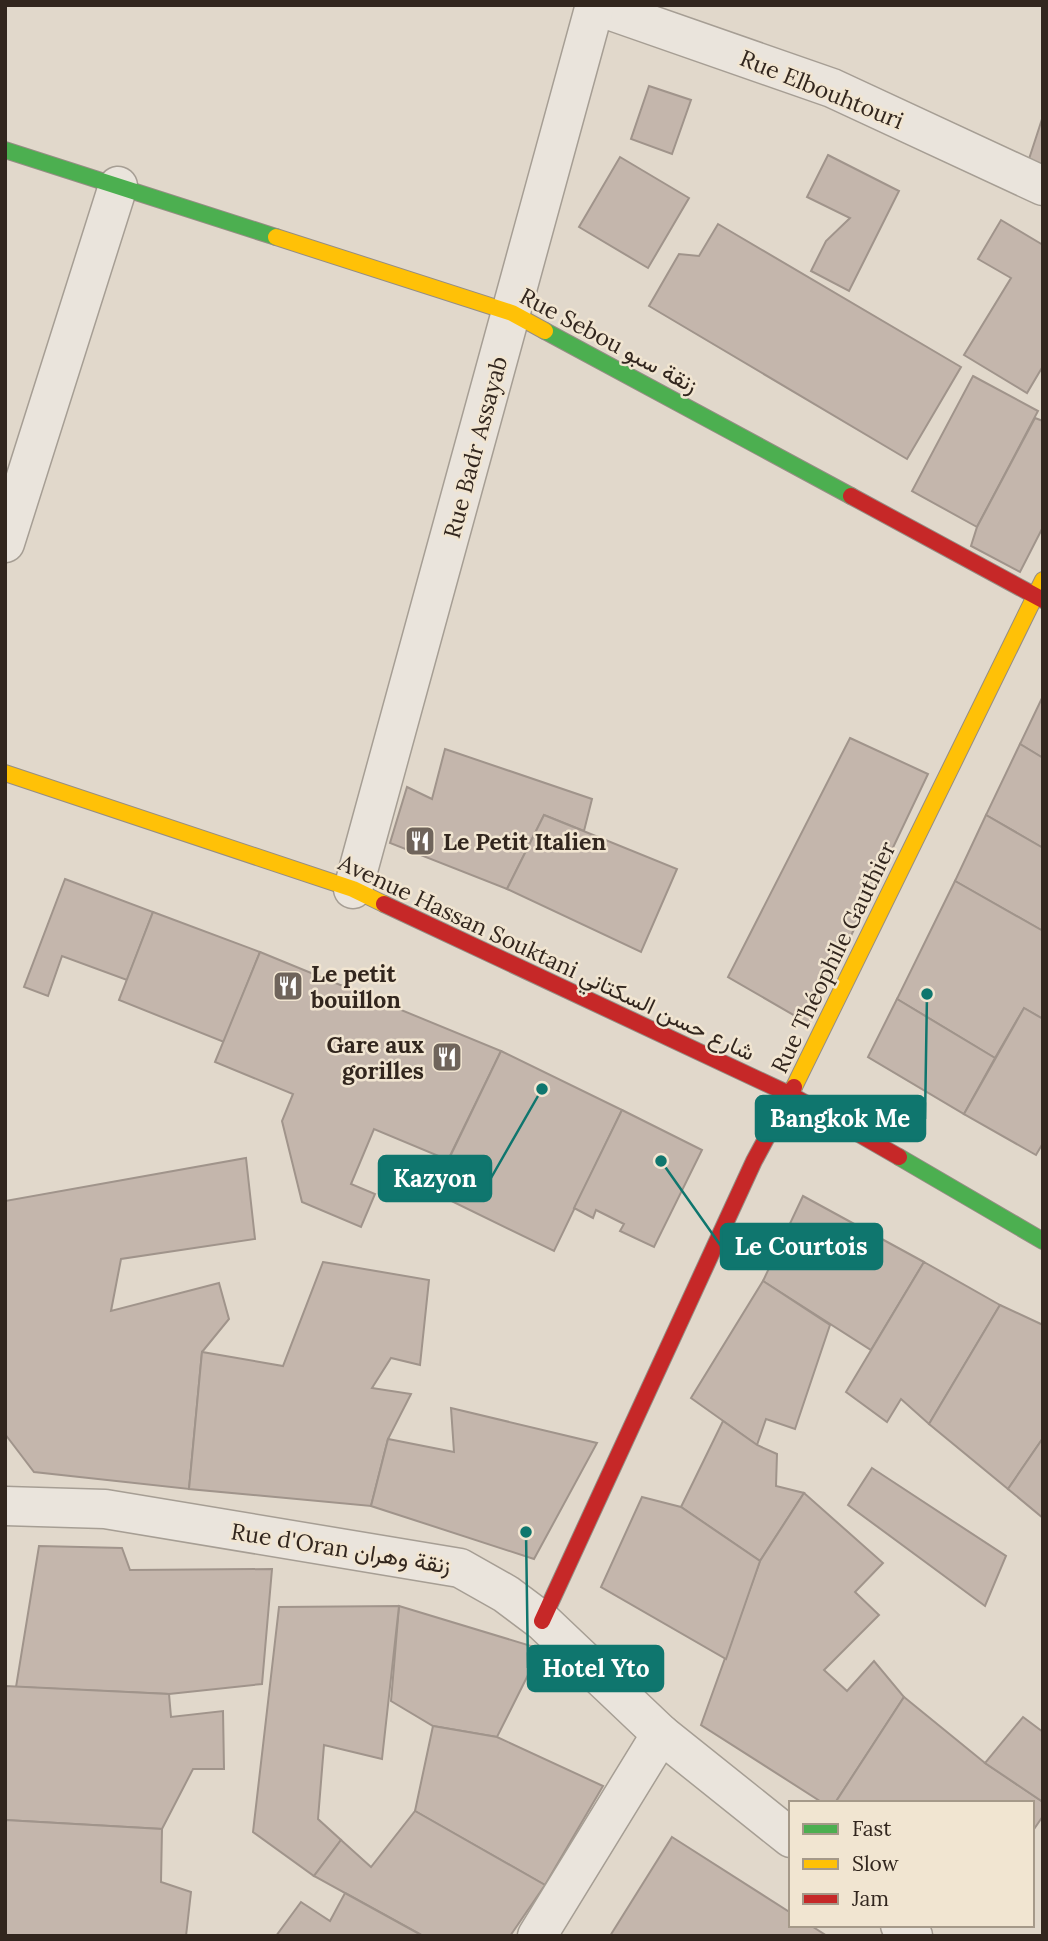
<svg xmlns="http://www.w3.org/2000/svg" width="1048" height="1941" viewBox="0 0 1048 1941" font-family="Lora,Vazirmatn,serif">
<rect width="100%" height="100%" fill="#e1d8cb"/>
<g fill="#c4b6ac" stroke="#a0948b" stroke-width="2">
<path d="M649 86 691 100 672 154 631 139Z"/>
<path d="M1043 116V166L1029 159Z"/>
<path d="M828 155 899 191 849 291 811 271 826 241 850 218 807 197Z"/>
<path d="M620 157 689 198 648 268 579 227Z"/>
<path d="M1001 220 1043 245V366L1027 393 964 355 1011 278 978 259Z"/>
<path d="M718 224 961 367 907 459 649 306 679 254 699 256Z"/>
<path d="M973 376 1038 411 977 527 912 491Z"/>
<path d="M1035 418 1043 421V527L1020 572 971 546 977 527Z"/>
<path d="M1043 696V758L1020 744Z"/>
<path d="M850 738 928 774 809 1024 728 977Z"/>
<path d="M1020 744 1043 758V848L986 815Z"/>
<path d="M445 749 592 799 584 831 544 815 507 889 390 843 407 787 432 799Z"/>
<path d="M544 815 677 869 641 952 507 889Z"/>
<path d="M986 815 1043 848V931L955 881Z"/>
<path d="M65 879 153 912 127 980 62 956 48 996 24 987Z"/>
<path d="M955 881 1043 931V1019L1024 1008 995 1058 897 999Z"/>
<path d="M153 912 260 952 224 1042 119 1000Z"/>
<path d="M260 952 501 1051 448 1160 374 1129 351 1184 375 1194 361 1227 302 1202 282 1121 293 1094 215 1062Z"/>
<path d="M897 999 995 1058 964 1114 868 1057Z"/>
<path d="M1024 1008 1043 1019V1143L1036 1155 964 1114Z"/>
<path d="M501 1051 622 1110 554 1251 433 1192Z"/>
<path d="M622 1110 702 1150 654 1247 620 1231 624 1224 596 1210 593 1218 574 1208Z"/>
<path d="M246 1158 255 1239 121 1259 111 1311 219 1283 229 1319 202 1352 189 1489 34 1472 5 1434V1201Z"/>
<path d="M803 1196 924 1262 871 1350 763 1281Z"/>
<path d="M323 1262 429 1280 420 1365 391 1358 372 1388 411 1394 388 1439 371 1506 189 1489 202 1352 283 1366Z"/>
<path d="M924 1262 1000 1305 929 1424 901 1399 887 1422 846 1392Z"/>
<path d="M763 1281 830 1325 795 1429 766 1419 757 1445 691 1398Z"/>
<path d="M1000 1305 1043 1325V1438L1008 1489 929 1424Z"/>
<path d="M451 1408 597 1443 534 1559 371 1506 388 1439 454 1452Z"/>
<path d="M723 1421 757 1445 777 1454 776 1486 804 1493 760 1561 681 1507Z"/>
<path d="M1043 1438V1518L1008 1489Z"/>
<path d="M872 1468 1006 1556 985 1606 848 1505Z"/>
<path d="M804 1493 883 1563 855 1592 879 1615 824 1670 847 1691 874 1661 904 1697 835 1803H823L701 1725 760 1561Z"/>
<path d="M642 1497 681 1507 760 1561 726 1659 601 1587Z"/>
<path d="M39 1546 122 1548 130 1570 272 1569 262 1684 169 1694 16 1687Z"/>
<path d="M399 1606 541 1649 497 1737 433 1726 391 1701Z"/>
<path d="M399 1606 382 1759 324 1745 318 1819 341 1840 314 1876 253 1832 279 1607Z"/>
<path d="M5 1686 169 1694 171 1717 223 1711 224 1769H193L162 1829 5 1820Z"/>
<path d="M904 1697 985 1763 1043 1802V1816L1032 1832V1803H835Z"/>
<path d="M1023 1717 1043 1732V1802L985 1763Z"/>
<path d="M433 1726 497 1737 603 1786 545 1885 415 1811Z"/>
<path d="M415 1811 545 1885 510 1936H423L314 1876 341 1840 371 1867Z"/>
<path d="M5 1820 162 1829 161 1882 191 1892 186 1936H5Z"/>
<path d="M672 1837 791 1913V1925H810L827 1936H610Z"/>
<path d="M345 1893 423 1936H276L301 1902 330 1921Z"/>
</g>
<g fill="none" stroke-linecap="round" stroke-linejoin="round">
<g stroke="#a69e94" stroke-width="41">
<g id="street">
<path d="M594 5 832 88 1043 186"/>
<path d="M5 543 118 186"/>
<path d="M353 889 595 5"/>
<path d="M5 1506 105 1509 460 1568 506 1594 542 1621 661 1734 791 1838"/>
<path d="M900 1925 913 1936"/>
<path d="M537 1936 661 1734"/>
</g>
</g>
<g stroke="#958d84" stroke-width="18">
<g id="fast">
<path d="M5 150 276 237"/>
<path d="M545 331 851 496"/>
<path d="M899 1157 1043 1241"/>
</g>
</g>
<g stroke="#958d84" stroke-width="18">
<g id="slow">
<path d="M276 237 512 313 545 331"/>
<path d="M5 773 353 889 384 904"/>
<path d="M794 1087 1043 580"/>
</g>
</g>
<g stroke="#958d84" stroke-width="18">
<g id="jam">
<path d="M851 496 1043 600"/>
<path d="M384 904 791 1095 899 1157"/>
<path d="M542 1621 754 1161 794 1087"/>
</g>
</g>
<use href="#street" stroke="#eae4dc" stroke-width="38"/>
<use href="#fast" stroke="#4caf50" stroke-width="16"/>
<use href="#slow" stroke="#ffc107" stroke-width="16"/>
<use href="#jam" stroke="#c62828" stroke-width="16"/>
</g>
<defs>
<g id="restaurant-square" transform="scale(1.575)"><rect x="-9" y="-9" width="18" height="18" rx="4" fill="#6f645b" stroke="#f1e5d1"/><path d="M-5-6h1v4h1v-4h1v4h1v-4h1v5L-1.5 .5V6h-2V.5L-5-1ZM5-6V6H3V1.5H1.5Q1.5-4 5-6Z" fill="#fff"/></g>
</defs>
<g fill-rule="evenodd">
<use href="#restaurant-square" x="420" y="841"/>
<use href="#restaurant-square" x="288" y="986"/>
<use href="#restaurant-square" x="447" y="1057"/>
</g>
<g text-anchor="middle" dominant-baseline="central" stroke-width="5" stroke-linejoin="round" paint-order="stroke">
<g font-size="23" fill="#32261e" stroke="#f1e5d1">
<text transform="translate(822 89) rotate(22)">Rue Elbouhtouri</text>
<text transform="translate(609 340) rotate(28)">Rue Sebou زنقة سبو</text>
<text transform="translate(475 447) rotate(-75)">Rue Badr Assayab</text>
<text transform="translate(547 957) rotate(25)">Avenue Hassan Souktani شارع حسن السكتاني</text>
<text transform="translate(833 957) rotate(-64)">Rue Théophile Gauthier</text>
<text transform="translate(341 1548) rotate(9)">Rue d'Oran زنقة وهران</text>
</g>
<g font-size="23" font-weight="bold" fill="#32261e" stroke="#f1e5d1" text-anchor="start">
<text x="443" y="841">Le Petit Italien</text>
<text x="311" y="973">Le petit<tspan x="311" dy="26">bouillon</tspan></text>
<text x="424" y="1044" text-anchor="end">Gare aux<tspan x="424" dy="26">gorilles</tspan></text>
</g>
</g>
<path fill="none" stroke="#0f766e" stroke-width="2.5" d="M927 994L925 1119M542 1089L491 1178M661 1161L721 1246M526 1532L528 1668"/>
<g fill="#0f766e" stroke="#f1e5d1" stroke-width="2.5">
<circle cx="927" cy="994" r="7"/>
<circle cx="542" cy="1089" r="7"/>
<circle cx="661" cy="1161" r="7"/>
<circle cx="526" cy="1532" r="7"/>
</g>
<g fill="#0f766e" stroke="#0f766e" stroke-width="2.5">
<rect x="756" y="1096" width="169" height="45" rx="7"/>
<rect x="379" y="1156" width="112" height="45" rx="7"/>
<rect x="721" y="1224" width="161" height="45" rx="7"/>
<rect x="528" y="1646" width="135" height="45" rx="7"/>
</g>
<g font-size="24" text-anchor="middle" font-weight="bold" fill="#fff">
<text x="840" y="1127">Bangkok Me</text>
<text x="435" y="1187">Kazyon</text>
<text x="801" y="1255">Le Courtois</text>
<text x="596" y="1677">Hotel Yto</text>
</g>
<rect width="1048" height="1941" fill="none" stroke="#32261e" stroke-width="14"/>
<rect x="789" y="1801" width="245" height="126" fill="#f1e5d1" stroke="#a59989" stroke-width="2"/>
<rect x="803" y="1824" width="35" height="10" fill="#4caf50" stroke="#a59989" stroke-width="2"/>
<text x="852" y="1836" font-size="21" fill="#32261e">Fast</text>
<rect x="803" y="1859" width="35" height="10" fill="#ffc107" stroke="#a59989" stroke-width="2"/>
<text x="852" y="1871" font-size="21" fill="#32261e">Slow</text>
<rect x="803" y="1894" width="35" height="10" fill="#c62828" stroke="#a59989" stroke-width="2"/>
<text x="852" y="1906" font-size="21" fill="#32261e">Jam</text>
</svg>
